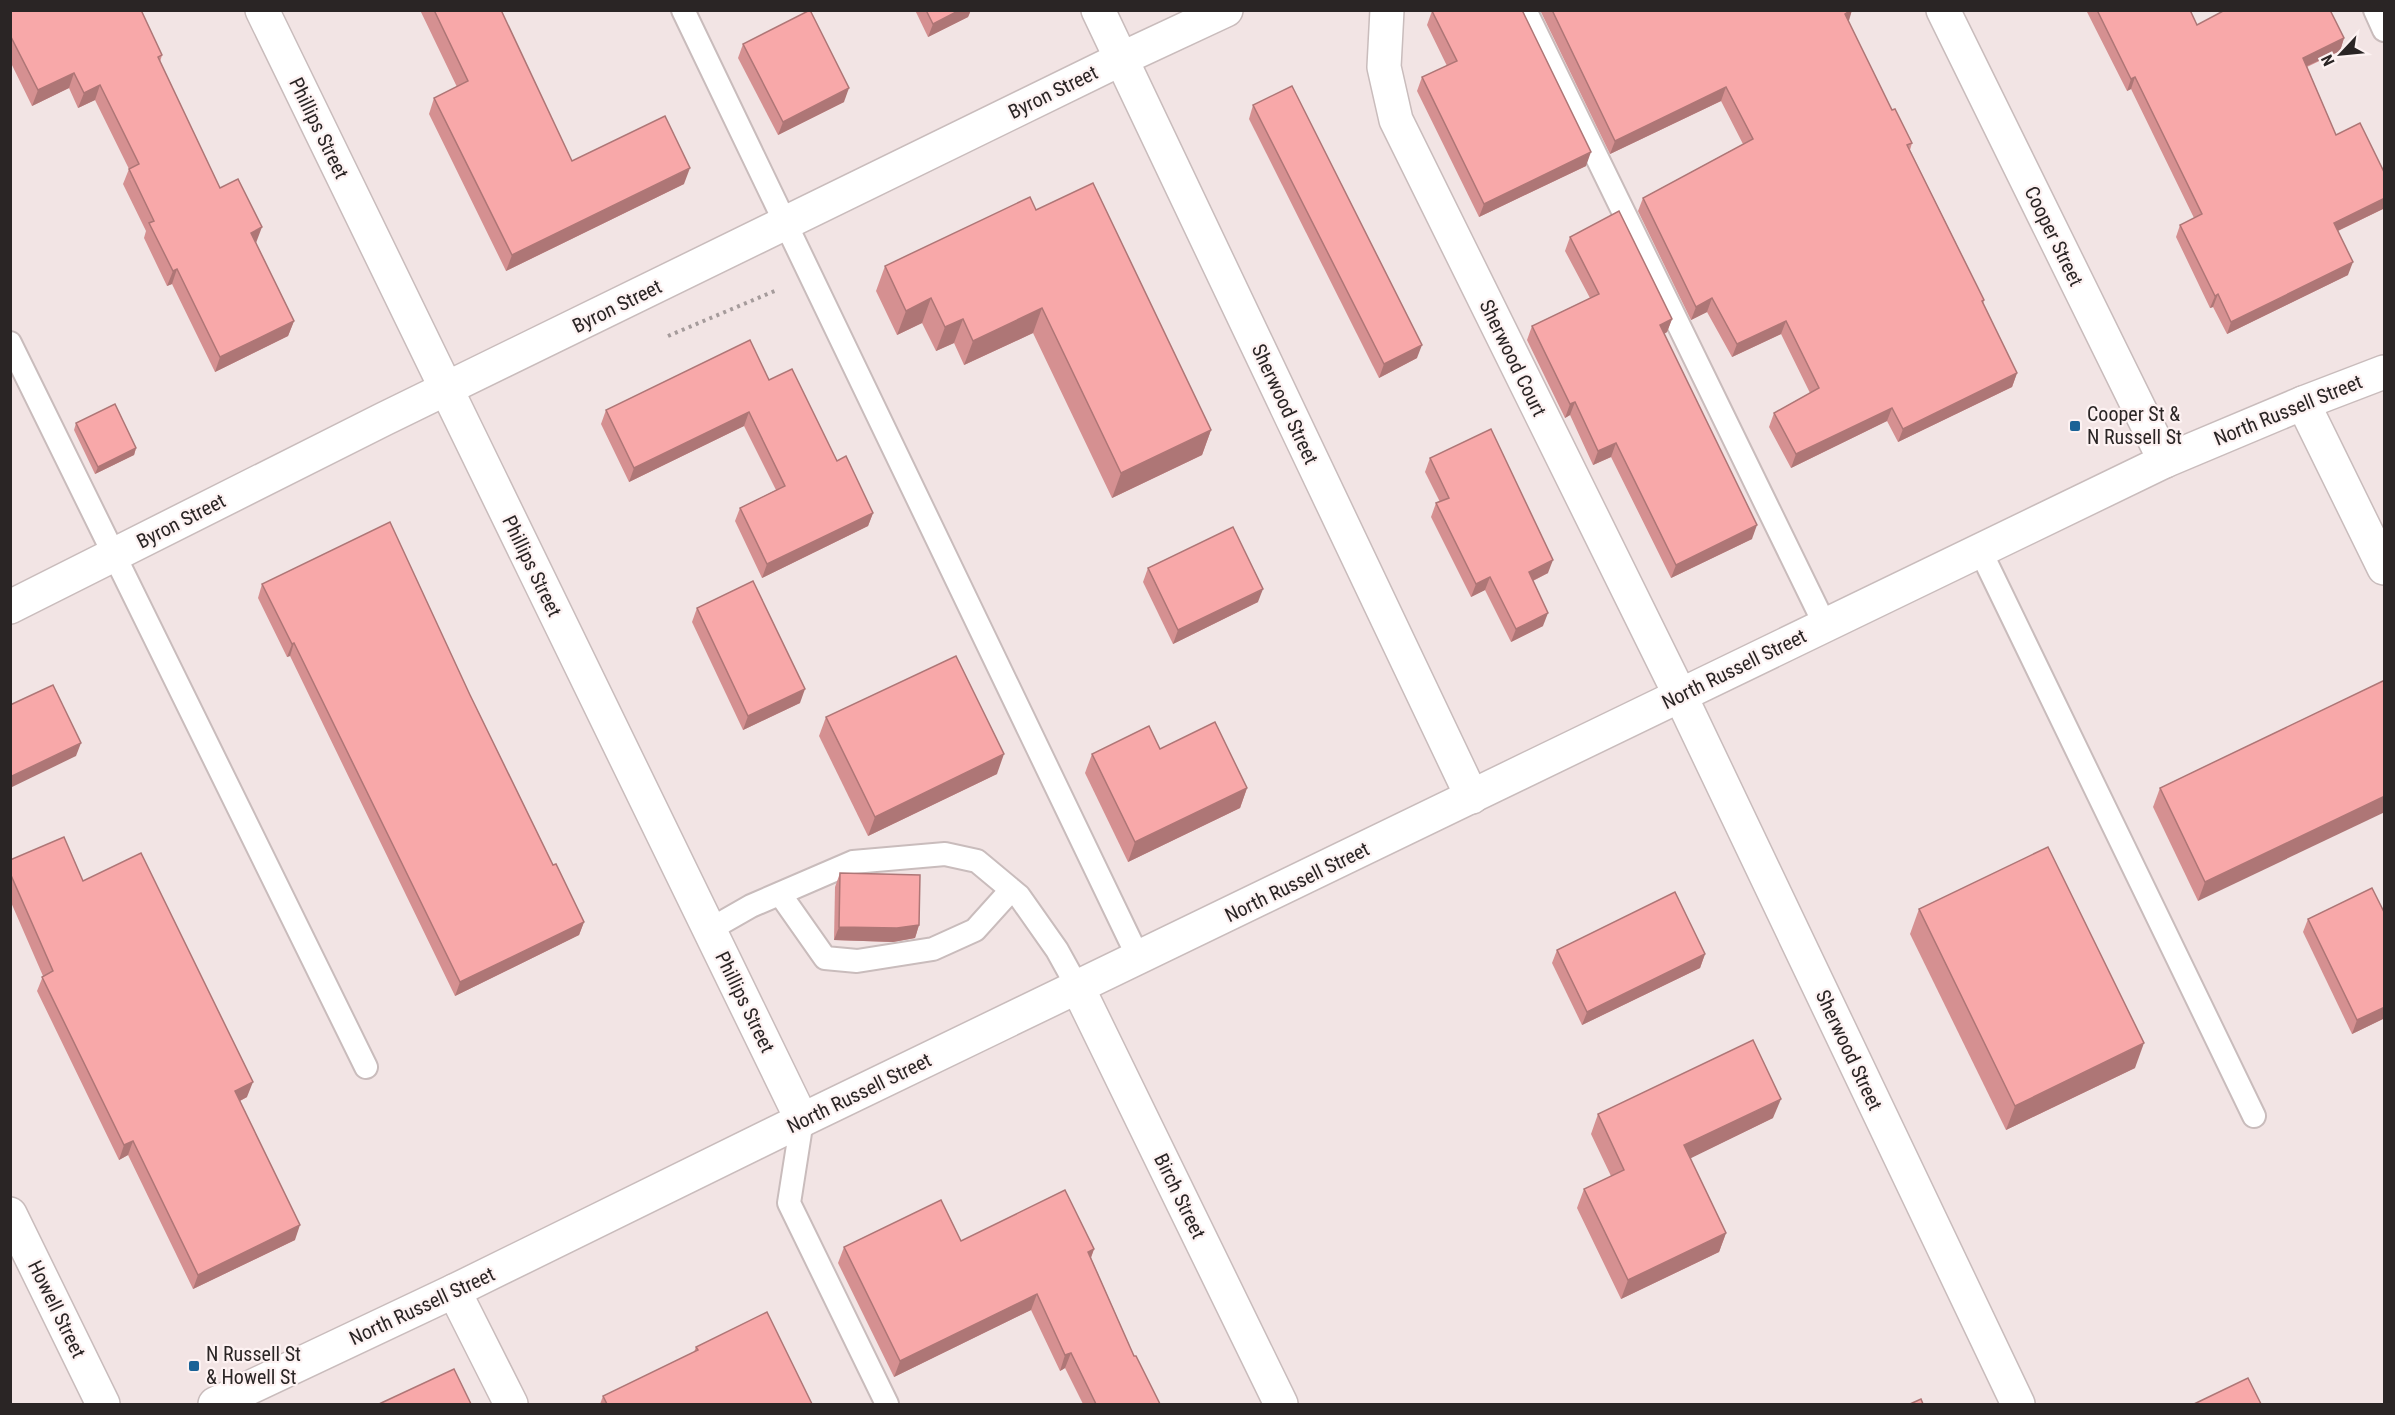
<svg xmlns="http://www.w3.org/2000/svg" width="2395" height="1415" viewBox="0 0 2395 1415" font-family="'Roboto Condensed',sans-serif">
<rect width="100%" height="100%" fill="#f2e4e4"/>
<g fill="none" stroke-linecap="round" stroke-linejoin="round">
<g stroke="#c9bcbc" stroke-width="26">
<g id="lane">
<path d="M683 10 1139 959"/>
<path d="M1525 10 1825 625"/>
<path d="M2375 10 2384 30"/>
<path d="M10 343 366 1067"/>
<path d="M1980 550 2254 1116"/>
<path d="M780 894 825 958 857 961 933 949 975 930 1011 890"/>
<path d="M709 930 751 906 853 862 945 854 977 861 1019 896 1057 950 1078 988"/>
<path d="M802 1120 789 1203 887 1404"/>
</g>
</g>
<g stroke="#c9bcbc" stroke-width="36">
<g id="street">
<path d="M262 10 802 1120"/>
<path d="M1098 10 1472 797"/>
<path d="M1387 10 1384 67 1396 120 1680 695 2018 1404"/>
<path d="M1943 10 2165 461"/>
<path d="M2303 403 2384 568"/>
<path d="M10 607 384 419 1121 59 1226 10"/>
<path d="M1078 988 1281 1404"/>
<path d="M10 1214 103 1404"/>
<path d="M454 1291 511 1404"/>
</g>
</g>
<g stroke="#c9bcbc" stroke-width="36">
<path id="secondary" d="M215 1404 454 1291 802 1120 2165 461 2303 403 2384 372"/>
</g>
<path stroke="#a59b9b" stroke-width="4" stroke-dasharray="3 4.5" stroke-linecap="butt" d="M668 336 777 290"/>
<use href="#lane" stroke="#fff" stroke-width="22"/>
<use href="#street" stroke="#fff" stroke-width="33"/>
<use href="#secondary" stroke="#fff" stroke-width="33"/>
</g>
<g fill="#d59091">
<path d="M10 10 162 55 160 62 220 188 256 243 294 321 288 336 215 372 172 284 167 286 144 238 146 231 123 184 129 169 95 100 78 108 69 88 32 106 10 61Z"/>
<path d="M420 10H501L572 161 684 184 506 271 429 114 434 98 457 87Z"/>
<path d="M915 10H971L968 17 928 37Z"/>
<path d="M1540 10H1852L1848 21 1892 110 1912 143 1910 150 1984 300 1983 304 2017 373 2012 387 1898 442 1887 421 1791 468 1769 427 1774 413 1810 393 1781 334 1732 357 1707 312 1691 320 1638 211 1643 198 1743 144 1721 101 1610 154Z"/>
<path d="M2086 10H2190L2197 25 2344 38 2340 51 2307 67 2336 135 2385 174V208L2338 231 2348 275 2227 334 2213 307 2210 308 2176 237 2180 225 2194 218 2131 89 2127 91Z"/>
<path d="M1432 11 1586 166 1479 217 1417 91 1422 77 1447 66 1427 25Z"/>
<path d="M743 44 844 102 778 135 738 58Z"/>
<path d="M1253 105 1417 358 1379 378 1249 119Z"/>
<path d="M1036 210 1211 430 1202 455 1112 498 1033 333 964 365 954 343 936 351 922 323 897 335 876 291 885 266Z"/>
<path d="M1570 237 1672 319 1667 332 1664 334 1752 539 1671 578 1611 457 1593 465 1570 415 1565 418 1527 340 1532 326 1590 298 1565 251Z"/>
<path d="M769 380 837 461 873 513 868 526 762 578 735 521 740 508 776 490 744 426 629 482 601 424 606 410Z"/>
<path d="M76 423 136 448 134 455 95 474 74 430Z"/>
<path d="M1430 458 1548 573 1533 581 1543 626 1511 642 1485 590 1471 597 1431 517 1436 503 1440 502 1425 472Z"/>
<path d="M1148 568 1258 602 1173 644 1143 582Z"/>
<path d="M262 584 470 695 553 865 584 922 579 935 455 996 290 656 287 657 258 598Z"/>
<path d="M697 608 800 703 743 730 692 622Z"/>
<path d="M2385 680 2198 901 2153 807 2160 788Z"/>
<path d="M826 717 997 774 868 836 819 736Z"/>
<path d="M1160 749 1247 788 1240 808 1128 862 1085 773 1092 754Z"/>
<path d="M10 860 83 881 247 1097 240 1101 295 1240 193 1289 128 1155 119 1160 37 991 43 976 10 900Z"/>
<path d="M840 873 919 925 915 938 893 942 834 940 835 887Z"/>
<path d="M1919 909 2135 1068 2006 1130 1910 934Z"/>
<path d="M2385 914V1018L2352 1034 2303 932 2308 919Z"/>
<path d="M1557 950 1705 954 1700 968 1582 1025 1552 963Z"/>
<path d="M1598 1114 1773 1118 1690 1158 1726 1233 1719 1252 1621 1299 1577 1208 1584 1189 1611 1176 1591 1134Z"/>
<path d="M961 1241 1094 1249 1091 1258 1134 1356 1160 1404H1083L1065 1368 1060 1371 1031 1310 894 1377 838 1263 844 1247Z"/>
<path d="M696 1347 812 1404H600L603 1396 694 1352Z"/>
</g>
<g fill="#ae7676">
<path d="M960 10H971L968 17 928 37 933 24Z"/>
<path d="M1852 10 1848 24 1845 14Z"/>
<path d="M2344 38 2340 51 2298 70 2303 58Z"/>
<path d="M74 73 69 88 32 106 38 90Z"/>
<path d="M2135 77 2131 89 2127 91 2131 79Z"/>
<path d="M100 85 95 100 78 108 84 93Z"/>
<path d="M1726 87 1721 101 1610 154 1615 141Z"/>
<path d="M849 88 844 102 778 135 783 122Z"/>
<path d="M1591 152 1586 166 1479 217 1484 204Z"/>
<path d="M690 168 684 184 506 271 512 255Z"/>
<path d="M2385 198V208L2329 235 2334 223Z"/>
<path d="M262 227 256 243 245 248 251 233Z"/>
<path d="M2353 262 2348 275 2227 334 2231 322Z"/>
<path d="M177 269 172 284 167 286 173 271Z"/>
<path d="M2218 294 2213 307 2210 308 2215 296Z"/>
<path d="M931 298 922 323 897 335 906 311Z"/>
<path d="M1712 298 1707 312 1691 320 1696 307Z"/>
<path d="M1042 308 1033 333 964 365 973 341Z"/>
<path d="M963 319 954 343 936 351 945 327Z"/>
<path d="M1672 319 1667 332 1655 339 1660 325Z"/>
<path d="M294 321 288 336 215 372 220 357Z"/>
<path d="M1786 321 1781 334 1732 357 1737 344Z"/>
<path d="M1422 345 1417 358 1379 378 1384 364Z"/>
<path d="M2017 373 2012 387 1898 442 1903 429Z"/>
<path d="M1575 402 1570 415 1565 418 1570 404Z"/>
<path d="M1892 408 1887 421 1791 468 1796 454Z"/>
<path d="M749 412 744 426 629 482 634 468Z"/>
<path d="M1211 430 1202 455 1112 498 1121 473Z"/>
<path d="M1616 443 1611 457 1593 465 1598 451Z"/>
<path d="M136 448 134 455 95 474 98 467Z"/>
<path d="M873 513 868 526 762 578 767 564Z"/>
<path d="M1757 525 1752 539 1671 578 1676 565Z"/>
<path d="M1553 560 1548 573 1524 585 1529 572Z"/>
<path d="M1490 577 1485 590 1471 597 1476 584Z"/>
<path d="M1263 589 1258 602 1173 644 1178 630Z"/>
<path d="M1548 613 1543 626 1511 642 1516 629Z"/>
<path d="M294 643 290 656 287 657 292 644Z"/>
<path d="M805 689 800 703 743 730 748 716Z"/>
<path d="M81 743 76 756 10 788V777Z"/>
<path d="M1004 754 997 774 868 836 875 817Z"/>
<path d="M1247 788 1240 808 1128 862 1135 842Z"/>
<path d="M2385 796V812L2198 901 2205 882Z"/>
<path d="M584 922 579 935 455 996 460 982Z"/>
<path d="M919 925 915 938 893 942 834 940 839 927Z"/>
<path d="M1705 954 1700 968 1582 1025 1587 1012Z"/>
<path d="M2385 1007V1018L2352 1034 2357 1020Z"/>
<path d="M2144 1043 2135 1068 2006 1130 2015 1106Z"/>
<path d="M253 1082 247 1097 230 1106 235 1091Z"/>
<path d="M1781 1099 1773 1118 1677 1165 1684 1145Z"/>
<path d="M133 1141 128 1155 119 1160 124 1145Z"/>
<path d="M300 1225 295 1240 193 1289 198 1275Z"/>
<path d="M1726 1233 1719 1252 1621 1299 1628 1280Z"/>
<path d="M1094 1249 1088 1265V1252Z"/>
<path d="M1037 1294 1031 1310 894 1377 900 1361Z"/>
<path d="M1071 1353 1065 1368 1060 1371 1065 1355Z"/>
</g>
<g fill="#f8a8a9" stroke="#ae7676" stroke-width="1.5">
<path d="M10 10H141L162 55 158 57 220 188 238 179 262 227 251 233 294 321 220 357 177 269 173 271 149 223 154 221 129 169 139 164 100 85 84 93 74 73 38 90 10 35Z"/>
<path d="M434 10H501L572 161 665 116 690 168 512 255 434 98 468 81Z"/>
<path d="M810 10 849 88 783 122 743 44Z"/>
<path d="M926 10H960L933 24Z"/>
<path d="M1434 10H1522L1591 152 1484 204 1422 77 1457 61 1432 11Z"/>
<path d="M1552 10H1851L1845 14 1892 110 1895 109 1912 143 1907 145 1984 300 1982 301 2017 373 1903 429 1892 408 1796 454 1774 413 1819 388 1786 321 1737 344 1712 298 1696 307 1643 198 1753 139 1726 87 1615 141Z"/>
<path d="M2097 10H2190L2197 25 2225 10H2330L2344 38 2303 58 2336 135 2360 123 2385 174V198L2334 223 2353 262 2231 322 2218 294 2215 296 2180 225 2202 214 2135 77 2131 79Z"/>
<path d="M1292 86 1422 345 1384 364 1253 105Z"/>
<path d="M1093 183 1211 430 1121 473 1042 308 973 341 963 319 945 327 931 298 906 311 885 266 1030 197 1036 210Z"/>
<path d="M1619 211 1672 319 1660 325 1757 525 1676 565 1616 443 1598 451 1575 402 1570 404 1532 326 1599 294 1570 237Z"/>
<path d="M750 340 769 380 792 369 837 461 846 456 873 513 767 564 740 508 785 486 749 412 634 468 606 410Z"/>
<path d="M115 404 136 448 98 467 76 423Z"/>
<path d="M1491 429 1553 560 1529 572 1548 613 1516 629 1490 577 1476 584 1436 503 1449 498 1430 458Z"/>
<path d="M390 522 470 695 553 865 556 864 584 922 460 982 294 643 292 644 262 584Z"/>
<path d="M1233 527 1263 589 1178 630 1148 568Z"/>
<path d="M753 581 805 689 748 716 697 608Z"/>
<path d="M956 656 1004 754 875 817 826 717Z"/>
<path d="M2385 680V796L2205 882 2160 788Z"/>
<path d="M53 685 81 743 10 777V705Z"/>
<path d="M1215 722 1247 788 1135 842 1092 754 1149 726 1160 749Z"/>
<path d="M64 837 83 881 141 853 253 1082 235 1091 300 1225 198 1275 133 1141 124 1145 42 977 53 971 10 873V860Z"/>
<path d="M2048 847 2144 1043 2015 1106 1919 909Z"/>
<path d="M840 873 920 875 919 925 897 928 839 927Z"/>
<path d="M2372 888 2385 914V1007L2357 1020 2308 919Z"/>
<path d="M1675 892 1705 954 1587 1012 1557 950Z"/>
<path d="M1753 1040 1781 1099 1684 1145 1726 1233 1628 1280 1584 1189 1624 1170 1598 1114Z"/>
<path d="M1065 1190 1094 1249 1088 1252 1134 1356H1136L1160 1404H1096L1071 1353 1065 1355 1037 1294 900 1361 844 1247 941 1200 961 1241Z"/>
<path d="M767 1312 812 1404H607L603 1396 698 1350 696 1347Z"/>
<path d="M454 1369 471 1404H379Z"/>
<path d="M2248 1378 2261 1404H2194Z"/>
<path d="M1921 1399 1923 1404H1910Z"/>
</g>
<g fill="#1a6296" stroke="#fdf2f2" stroke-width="2">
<rect x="2069" y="420" width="12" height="12" rx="3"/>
<rect x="188" y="1360" width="12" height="12" rx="3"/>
</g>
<g text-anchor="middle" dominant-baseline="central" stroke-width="4.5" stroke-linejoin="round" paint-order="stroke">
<g font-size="20" fill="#2a2525" stroke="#fdf2f2">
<text transform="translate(1053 92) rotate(-26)">Byron Street</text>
<text transform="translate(319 128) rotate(64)">Phillips Street</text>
<text transform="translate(2054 236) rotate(64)">Cooper Street</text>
<text transform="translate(617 306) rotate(-26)">Byron Street</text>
<text transform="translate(1513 358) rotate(64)">Sherwood Court</text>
<text transform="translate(1285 404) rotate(65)">Sherwood Street</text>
<text transform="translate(2288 410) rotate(-22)">North Russell Street</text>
<text transform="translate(181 521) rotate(-27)">Byron Street</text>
<text transform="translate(532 566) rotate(64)">Phillips Street</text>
<text transform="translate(1734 669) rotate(-26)">North Russell Street</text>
<text transform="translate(1297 882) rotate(-26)">North Russell Street</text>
<text transform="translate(745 1002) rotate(64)">Phillips Street</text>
<text transform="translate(1849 1050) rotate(65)">Sherwood Street</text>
<text transform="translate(859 1093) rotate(-26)">North Russell Street</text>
<text transform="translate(1180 1196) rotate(64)">Birch Street</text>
<text transform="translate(422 1306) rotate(-25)">North Russell Street</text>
<text transform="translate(57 1309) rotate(64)">Howell Street</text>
</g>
<g font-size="20" fill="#2a2525" stroke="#fdf2f2" text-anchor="start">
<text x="2087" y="414">Cooper St &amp;<tspan x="2087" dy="23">N Russell St</tspan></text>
<text x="206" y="1354">N Russell St<tspan x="206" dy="23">&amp; Howell St</tspan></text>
</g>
</g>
<rect width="2395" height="1415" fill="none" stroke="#2a2525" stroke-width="24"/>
<g transform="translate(2341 54) rotate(244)" stroke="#fdf2f2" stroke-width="4.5" paint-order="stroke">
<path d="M0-4.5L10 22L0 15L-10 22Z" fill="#2a2525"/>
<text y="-9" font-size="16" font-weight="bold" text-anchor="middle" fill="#2a2525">N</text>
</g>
</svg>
